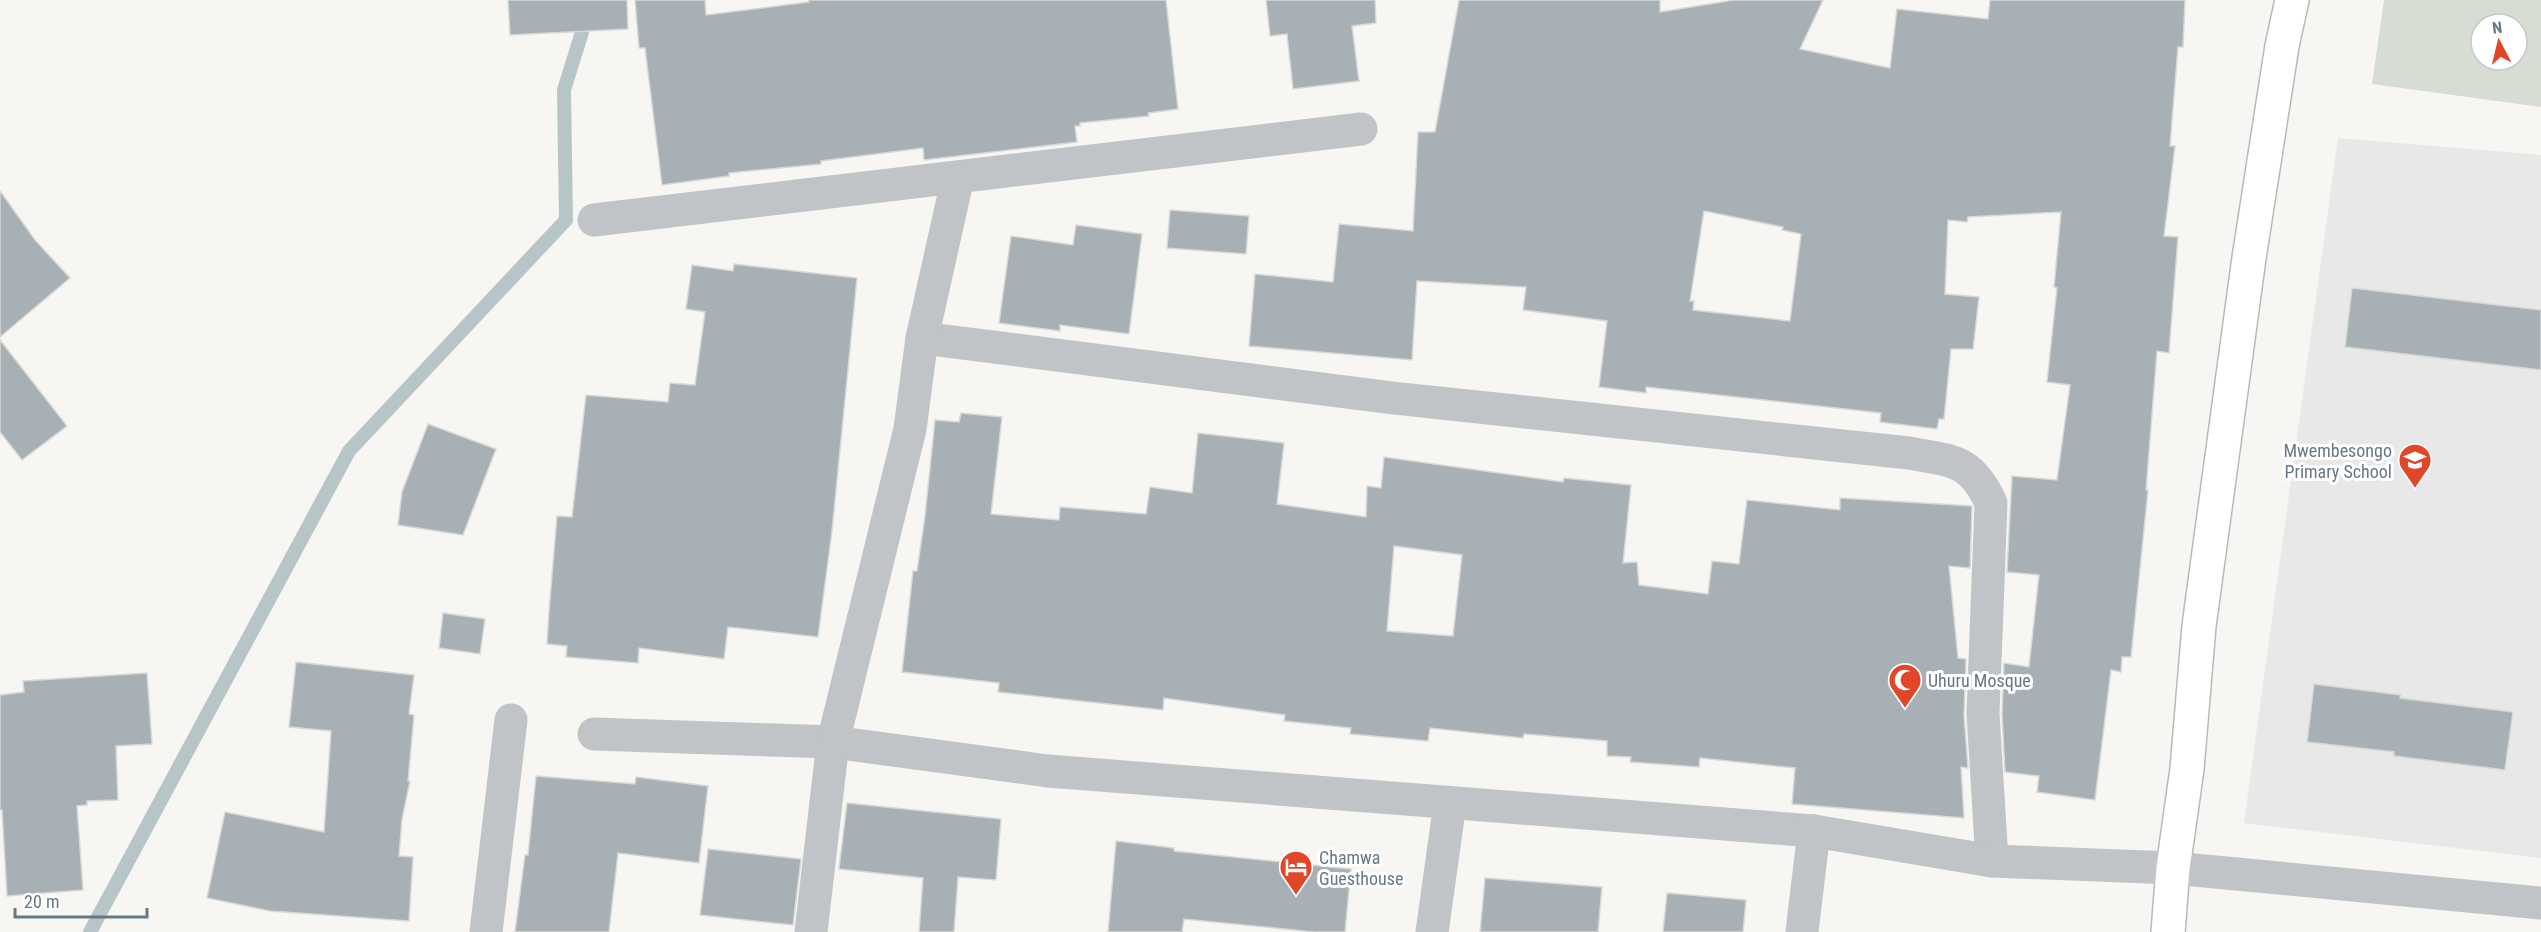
<svg xmlns="http://www.w3.org/2000/svg" width="2541" height="932" viewBox="0 0 2541 932" font-family="'Roboto Condensed',sans-serif">
<rect width="100%" height="100%" fill="#f7f6f3"/>
<path fill="#e7e8e7" d="M2338 138 2541 155V858L2244 823Z"/>
<path fill="#d8ddd4" fill-rule="evenodd" d="M2384 0H2541V107L2372 84ZM2481 24H2517V60H2481Z"/>
<g fill="none" stroke-linecap="round" stroke-linejoin="round">
<path stroke="#b8c5c8" stroke-width="14" d="M90 932 349 451 566 220 564 90 592 0"/>
</g>
<g fill="#a6b0b5" stroke="#d8d8d6" stroke-width="1.5" fill-rule="evenodd">
<path d="M508 0H627L628 29 510 35Z"/>
<path d="M635 0H705L706 15 809 2 808 0H1166L1178 109 1148 113 1149 116 1080 123V126H1075L1077 142 924 160 923 148 821 161V164L729 173V176L662 185 645 48H639Z"/>
<path d="M1266 0H1375L1376 23 1352 26 1359 81 1293 89 1287 34 1270 36Z"/>
<path d="M1459 0H1660V12L1734 0H1823L1800 49 1890 68 1897 9 1988 19 1990 0H2185L2183 47H2178L2170 146H2175L2164 236 2178 237 2169 353 2157 351 2146 490H2148L2131 657H2122L2121 672 2111 670 2095 800 2037 792 2039 776 2005 772 2002 714 2004 663 2029 667 2039 575 2007 572 2012 476 2057 480 2070 385 2047 382 2057 288 2054 287 2061 212 1968 217 1967 222 1948 220 1945 294 1979 297 1973 349H1951L1944 419H1939L1937 429 1880 422 1881 413 1646 387V393L1599 387 1607 321 1523 310 1526 287 1417 281 1412 360 1249 346 1255 274 1333 282 1339 224 1413 231 1418 132H1435ZM1704 211 1783 227 1782 230 1801 234 1790 321 1693 310 1694 301H1690Z"/>
<path d="M0 191 35 240 70 278 0 337Z"/>
<path d="M1170 210 1249 216 1246 254 1167 248Z"/>
<path d="M1076 225 1142 234 1129 334 1060 325V331L999 323 1011 236 1073 245Z"/>
<path d="M734 264 857 278 832 531 818 637 728 627 724 659 639 648 638 663 566 657 567 646 547 644 549 611 557 516 572 517 586 395 668 402 670 383 695 385 705 312 686 309 692 265 733 271Z"/>
<path d="M2352 288 2541 310V370L2345 347Z"/>
<path d="M0 340 67 426 22 460 0 432Z"/>
<path d="M961 413 1002 417 991 514 1059 520 1060 507 1146 514 1150 487 1192 493 1198 433 1284 443 1277 504 1366 517 1367 486 1381 488 1384 457 1563 482 1564 478 1631 485 1623 563 1637 562 1639 585 1708 594 1712 561 1739 564 1747 500 1840 510V498L1972 506 1970 568 1949 566 1958 658 1966 659 1964 715 1968 768 1961 767 1964 818 1792 804 1795 768 1700 758 1699 767 1630 762 1631 757 1607 756V741L1524 734 1523 738 1430 728 1428 741 1350 734 1351 728 1284 721 1285 715 1164 698 1163 710 998 692 999 683 902 672 913 571H917L925 516 935 420 959 422ZM1394 546 1462 555 1453 636 1387 631Z"/>
<path d="M428 424 496 449 463 535 398 525 402 492Z"/>
<path d="M443 613 485 619 480 654 439 648Z"/>
<path d="M296 662 414 675 409 714 414 715 408 781H410L402 819 399 856 413 857 409 921 270 911 207 898 225 812 324 832 331 731 289 727Z"/>
<path d="M147 673 152 744 116 746 118 800 87 801V805L77 806 83 890 7 896 2 810H0V695L24 692 23 681Z"/>
<path d="M2314 684 2401 695 2400 698 2513 712 2505 770 2394 756V752L2307 742Z"/>
<path d="M536 776 635 784 636 777 708 786 699 863 618 853 609 932H515L525 855H528Z"/>
<path d="M847 803 1001 819 996 880 958 877 954 932H919L923 878 839 869Z"/>
<path d="M1116 841 1174 848V851L1351 869 1345 932H1314L1184 919 1182 932H1108Z"/>
<path d="M708 849 801 859 793 925 700 915Z"/>
<path d="M1485 878 1602 887 1598 932H1480Z"/>
<path d="M1667 893 1746 900 1743 932H1663Z"/>
</g>
<g fill="none" stroke-linecap="round" stroke-linejoin="round">
<g stroke="#b4babe" stroke-width="36">
<path id="secondary" d="M2168 932 2173 868 2187 769 2199 626 2249 258 2282 46 2292 0"/>
</g>
<g stroke="#c0c4c7" stroke-width="33">
<path d="M594 220 1361 129"/>
<path d="M922 338 1393 398 1909 453C1952 461 1971 459 1991 503L1983 714 1992 861"/>
<path d="M594 734 833 742 1048 771 1814 831 1992 861 2173 868 2541 903"/>
<path d="M486 932 511 720"/>
<path d="M811 932 833 742 910 429 922 338 958 177"/>
<path d="M1432 932 1450 803"/>
<path d="M1802 932 1814 831"/>
</g>
<use href="#secondary" stroke="#fff" stroke-width="33"/>
</g>
<defs>
<g id="school-pin" transform="scale(1.725)"><path d="M0 17L-7.5 6A9.5 9.5 0 1 1 7.5 6Z" fill="#e24628" stroke="#fff"/><path d="M0-5L7-2L0 1L-7-2ZM-4 1L0 2.5L4 1V4Q0 6-4 4Z" fill="#fff"/></g>
<g id="mosque-pin" transform="scale(1.725)"><path d="M0 17L-7.5 6A9.5 9.5 0 1 1 7.5 6Z" fill="#e24628" stroke="#fff"/><path d="M3.5-4.9A6 6 0 1 0 3.5 4.9A5 5 0 1 1 3.5-4.9Z" fill="#fff"/></g>
<g id="hotel-pin" transform="scale(1.725)"><path d="M0 17L-7.5 6A9.5 9.5 0 1 1 7.5 6Z" fill="#e24628" stroke="#fff"/><path d="M-6-4.5h1.5V1H6V5H4.5V3h-9V5H-6ZM-4 0a1.8 1.8 0 1 1 3.6 0ZM.5 0V-2.5h3Q6-2.5 6 0Z" fill="#fff"/></g>
</defs>
<g fill-rule="evenodd">
<use href="#school-pin" x="2415" y="460"/>
<use href="#mosque-pin" x="1905" y="680"/>
<use href="#hotel-pin" x="1296" y="867"/>
</g>
<g text-anchor="middle" dominant-baseline="central" stroke-width="6" stroke-linejoin="round" paint-order="stroke">
<g font-size="18" fill="#667984" stroke="#fff" text-anchor="start">
<text x="2392" y="450" text-anchor="end">Mwembesongo<tspan x="2392" dy="21">Primary School</tspan></text>
<text x="1928" y="680">Uhuru Mosque</text>
<text x="1319" y="857">Chamwa<tspan x="1319" dy="21">Guesthouse</tspan></text>
</g>
</g>
<g transform="translate(2499 42) rotate(353)"><circle r="28" fill="#ffffff" stroke="#c2c9ce" stroke-width="1.5"/>
<path d="M0-4.5L10 22L0 15L-10 22Z" fill="#e24628"/>
<text y="-9" font-size="16" font-weight="bold" text-anchor="middle" fill="#667984">N</text>
</g>
<path d="M15 908v9h132v-9" fill="none" stroke="#667984" stroke-width="3"/>
<text x="24" y="908" font-size="18" fill="#667984" stroke="#ffffff" stroke-width="4.5" paint-order="stroke">20 m</text>
</svg>
